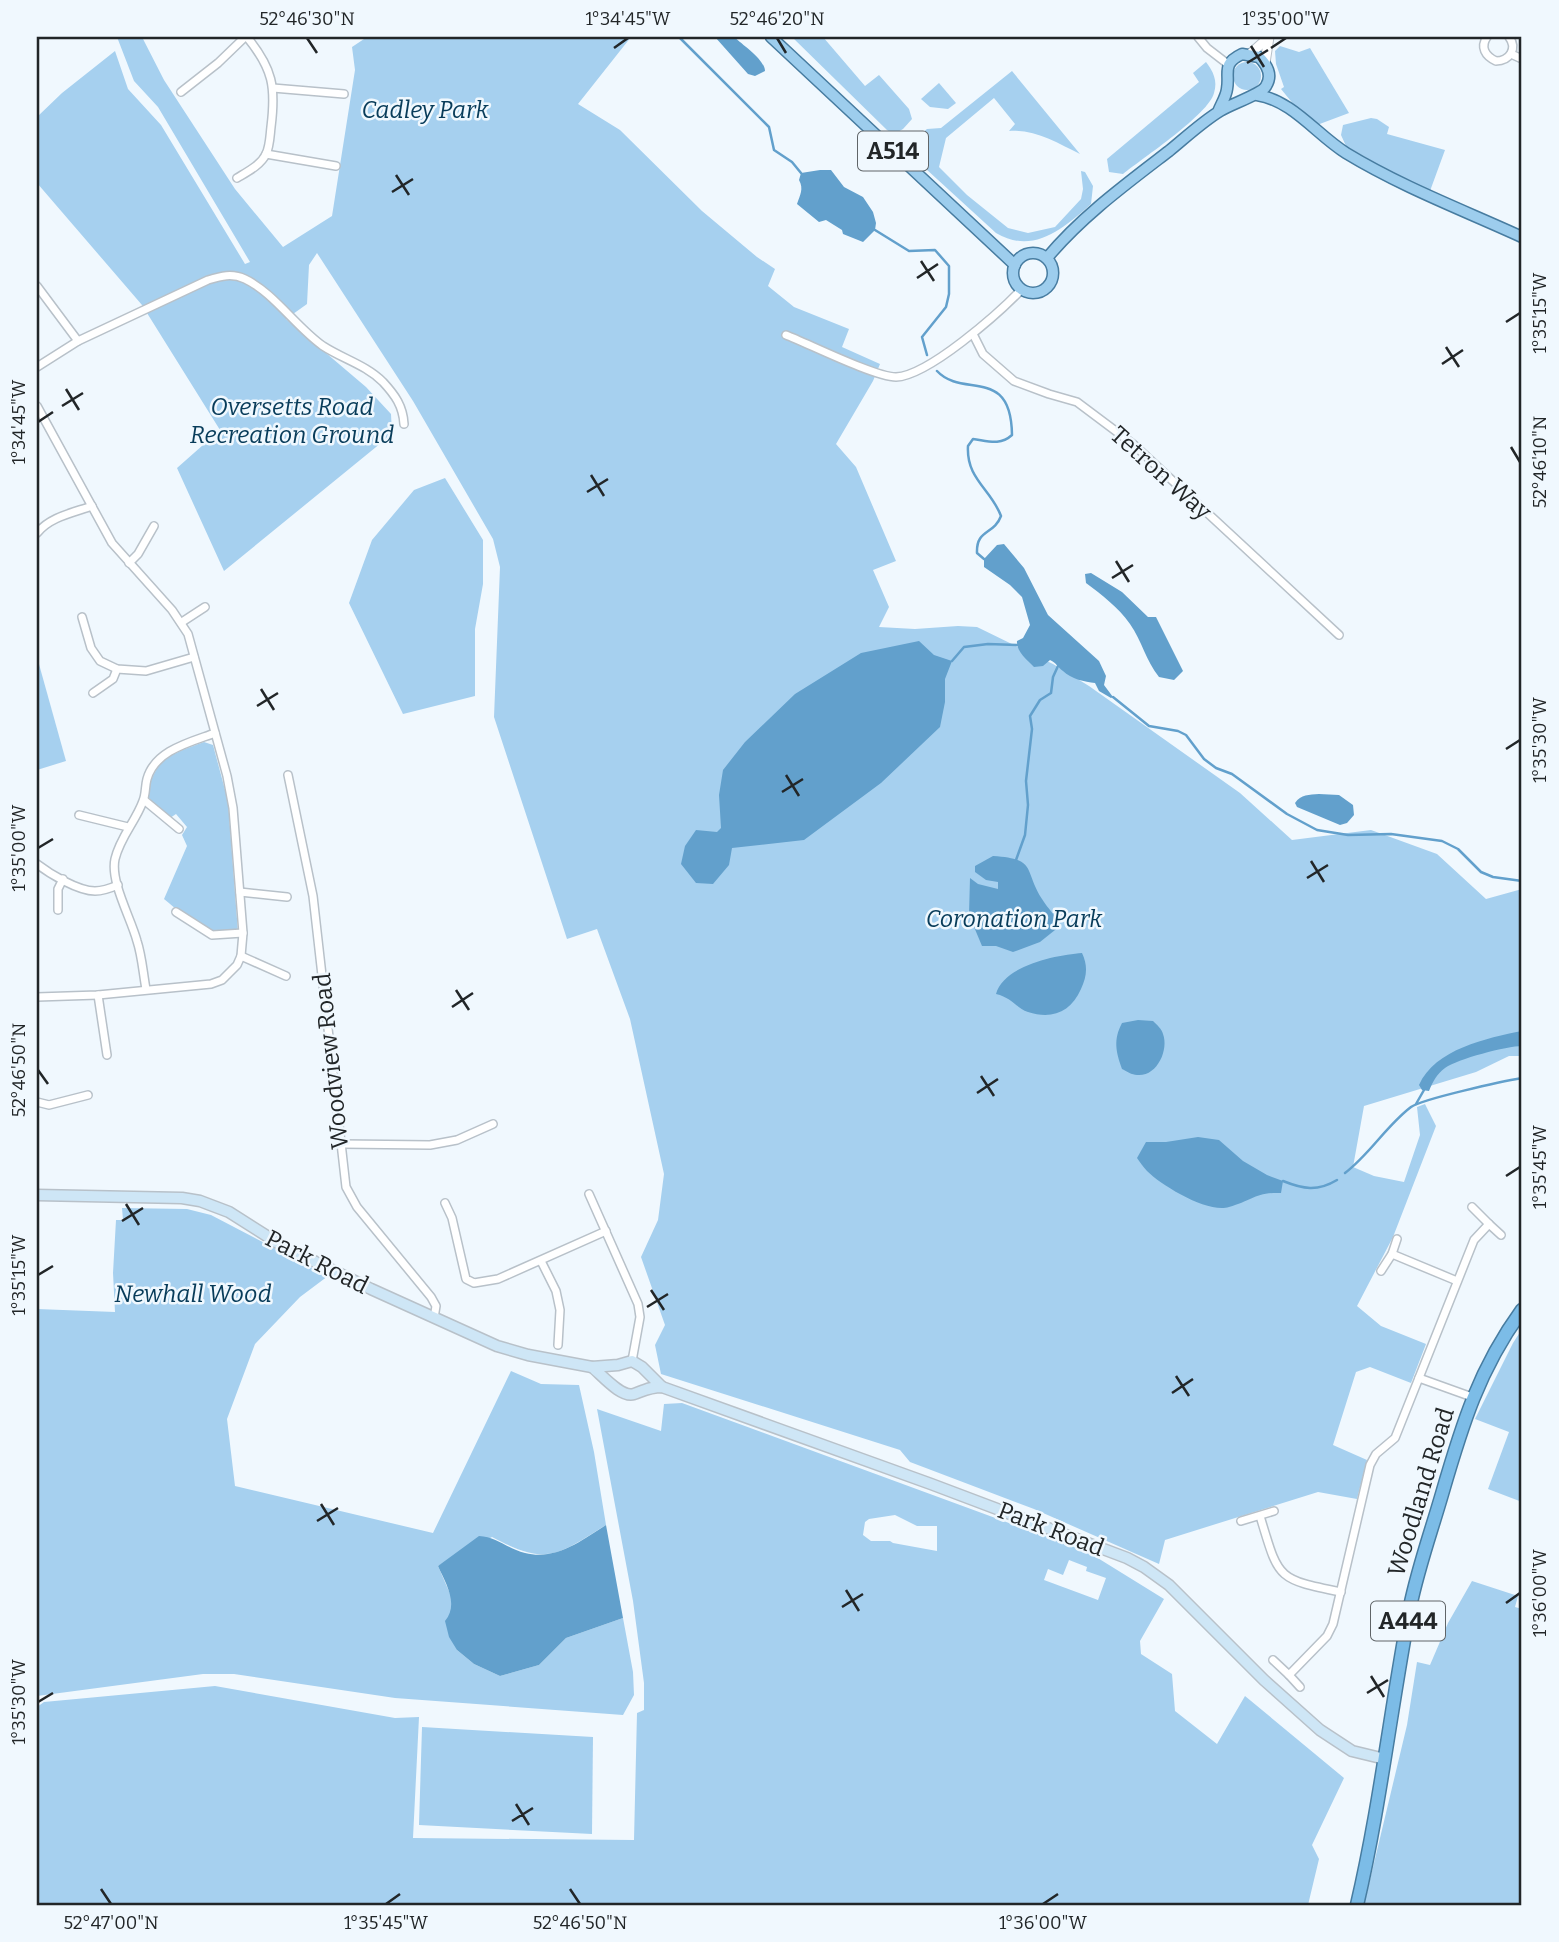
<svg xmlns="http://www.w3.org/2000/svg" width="1559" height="1942" viewBox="0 0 1559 1942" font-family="Bitter,serif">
<rect width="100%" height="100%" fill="#f0f8fe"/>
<g fill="#a6d0ef" fill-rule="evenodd">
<path d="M117 37H142L164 80 235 189 283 247 332 216 355 70 352 47 367 37H631L578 104 620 130 702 211 757 257 775 269 768 286 794 307 849 329 842 347 880 364 873 381 836 444 856 467 896 561 873 570 889 607 879 627 915 629 958 626 977 627 1053 664 1089 686 1240 793 1292 840 1371 830 1437 854 1486 899 1522 889V1056H1509L1476 1072 1364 1106 1353 1167 1374 1176 1404 1182 1420 1135 1417 1107 1425 1104 1436 1126 1393 1237 1357 1306 1381 1326 1426 1344 1411 1383 1370 1367 1356 1372 1333 1445 1367 1460 1357 1499 1318 1492 1165 1540 1159 1564 1034 1509 910 1462 900 1450 661 1374 655 1345 665 1325 641 1257 658 1220 664 1174 630 1019 597 929 567 939 494 717 500 567 493 539 413 401 317 253 309 265 307 304 286 319 366 387 391 414 392 434 224 571 177 468 220 430 142 305 37 183V117L62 93 115 51 128 89 161 125 245 264 250 262 158 107 134 81Z"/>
<path d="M792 37H823L865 86 879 75 909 109 912 119 903 129 894 134 887 130Z"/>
<path d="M1280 46 1299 52 1310 48 1349 113 1317 125 1304 117 1281 89 1284 87 1276 64 1275 51Z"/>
<circle cx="1247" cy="76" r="14"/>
<path d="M1206 62C1213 71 1218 81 1214 93 1209 114 1143 158 1123 174L1109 172 1107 159 1199 82 1193 73Z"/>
<path d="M1012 71 1080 154C1057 143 1035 129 1009 131L1015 124 994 98 946 138 939 167 967 195 1008 228 1028 233 1055 227 1081 199 1083 189 1081 171 1085 172 1093 186 1091 204C1063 229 1033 255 996 233L914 158 913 140 927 129 941 128Z"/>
<path d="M939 83 956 103 948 109 930 107 921 99Z"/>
<path d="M1371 118 1377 119 1389 127 1387 134 1445 150 1430 191 1396 175 1346 146 1341 135 1343 125Z"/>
<path d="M445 478 483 540V584L475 629V696L403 714 349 603 372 540 414 490Z"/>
<path d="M37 657 66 761 37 770Z"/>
<path d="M204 742 213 745 228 801 238 932C204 934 189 920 164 899L187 846 182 835 187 827 176 814 170 818 147 796C154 758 172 754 204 742Z"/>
<path d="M122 1208 187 1209 211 1215 328 1276 300 1297 255 1344 227 1419 235 1486 433 1533 511 1371 541 1384 579 1385 594 1452 606 1525C556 1556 547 1566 492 1537L438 1566 451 1596 457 1650 474 1664 500 1676 539 1665 566 1638 623 1618 633 1672 634 1695 623 1715 395 1698 234 1674H203L37 1696V1309L115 1312 113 1273 116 1220H123Z"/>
<path d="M1522 1329V1502L1488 1489 1509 1432 1475 1419 1513 1343Z"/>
<path d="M682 1403 1088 1552 1164 1599 1140 1641 1141 1654 1172 1674 1175 1711 1217 1744 1245 1696 1344 1778 1312 1845 1319 1859 1308 1905H37V1707L44 1702 215 1686 395 1718 419 1717 413 1838 634 1840 637 1713 644 1710V1683L633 1601 597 1409 661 1431 664 1404ZM895 1515 917 1526H937V1551L893 1543 890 1541H871L863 1535 865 1522 869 1519ZM1069 1560 1087 1567 1086 1571 1106 1578 1098 1600 1044 1580 1048 1569 1063 1575Z"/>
<path d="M1472 1581 1518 1596 1515 1607 1522 1609V1905H1364L1407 1725 1417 1662 1430 1665 1448 1623Z"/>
<path d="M422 1727 593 1737 592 1834 419 1825Z"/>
</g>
<g fill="#62a0cc">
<path d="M715 37H734C743 45 765 60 765 71L755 76 748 74Z"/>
<path d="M820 170H831L844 187 863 197 873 212 876 223 875 230 863 242 843 234 842 230 826 220 819 222 797 204C800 195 804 189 799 180L801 173Z"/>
<path d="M1004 544 1024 568 1048 615 1099 661 1106 676 1104 685 1113 697 1111 698 1099 691 1095 683C1085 682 1071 679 1063 671 1057 667 1057 663 1050 660L1043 666 1034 667C1027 660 1016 651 1017 641L1023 638 1030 625 1022 597 1010 585 984 567V559L997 545Z"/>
<path d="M1091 573 1122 592 1148 617H1156L1183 671 1174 680 1159 677C1146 661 1142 641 1130 624 1118 607 1102 595 1086 583L1085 574Z"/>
<path d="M919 641 934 655 952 661 945 679V702L940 727 881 783 804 840 732 848 729 865 713 884 696 883 681 864 685 846 696 830 717 832 721 828 719 795 723 770 745 742 795 694 861 653Z"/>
<path d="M1319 794 1339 795 1353 805 1354 815 1347 823 1340 825 1297 807 1295 803C1301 794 1309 795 1319 794Z"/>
<path d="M993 856C1038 859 1023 869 1042 899 1048 909 1056 915 1060 926L1040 942 1013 952 996 946H982L969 915 970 878 978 884 998 889V882L986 880 975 872V866Z"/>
<path d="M1082 953C1088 966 1087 976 1081 989 1071 1012 1052 1020 1028 1012 1017 1009 1013 998 996 994 1004 965 1057 955 1082 953Z"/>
<path d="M1138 1020 1153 1021C1157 1025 1162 1029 1163 1034 1169 1050 1157 1077 1137 1075 1132 1075 1126 1071 1122 1069 1116 1052 1113 1040 1122 1023Z"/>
<path d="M1522 1031V1046C1507 1046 1457 1059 1445 1068 1437 1074 1433 1081 1429 1091L1422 1090 1419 1085C1435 1049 1487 1038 1522 1031Z"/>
<path d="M1198 1137 1219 1140 1243 1161 1267 1175 1283 1181 1281 1193C1255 1192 1252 1201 1229 1207 1209 1214 1162 1186 1147 1171 1143 1167 1140 1162 1137 1158L1146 1142H1166Z"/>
<path d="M606 1525 623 1618 566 1638 539 1665 500 1676 474 1664 457 1650 449 1637 445 1621C459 1604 446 1584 438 1566L479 1536C497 1537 508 1549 525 1553 556 1561 582 1540 606 1525Z"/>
</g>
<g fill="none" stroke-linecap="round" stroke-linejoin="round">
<g stroke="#62a0cc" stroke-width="2.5">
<path d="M679 37 769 127 774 150 792 162 801 173"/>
<path d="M875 230 909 251 935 250 949 266V294L946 307 922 337 927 355"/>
<path d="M937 371C963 399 1011 365 1012 435 1000 446 988 441 973 439L968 446C966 479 991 489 1001 516 994 535 976 529 977 553L984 559"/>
<path d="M952 661 964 647 988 644 1017 645"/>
<path d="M1113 697 1149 726 1178 731 1186 735 1204 759 1216 768 1232 774 1287 814 1317 830 1348 835 1391 834 1442 841 1458 849 1481 872 1493 877 1522 881"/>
<path d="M1016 860 1025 835 1028 805 1026 781 1032 729 1030 716 1040 700 1051 693 1053 677 1058 666"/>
<path d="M1416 1104 1424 1090"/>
<path d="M1345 1173C1370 1154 1386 1126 1411 1107 1422 1099 1504 1081 1522 1078"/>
<path d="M1283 1181C1303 1189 1317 1192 1337 1180"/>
</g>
<g stroke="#b8c1c9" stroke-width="10">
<g id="minor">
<path d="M1198 37 1207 48 1229 65"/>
<path d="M1487 37C1480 47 1485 56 1496 61 1509 61 1518 49 1509 37"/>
<path d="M1511 54 1522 59"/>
<path d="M273 88 344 94"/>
<path d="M181 92 218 63 245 37"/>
<path d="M266 154 336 166"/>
<path d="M237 178C247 172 261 165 266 154 270 146 270 135 271 127 276 87 273 69 247 37"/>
<path d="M37 286 78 341"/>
<path d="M973 334 983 354 1014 381 1049 394 1077 402 1133 444 1339 635"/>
<path d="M786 335C809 344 875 377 896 377 928 376 999 313 1022 289"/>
<path d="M37 367 78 341 208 280C221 276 232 273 245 279 273 292 297 328 323 346 343 359 366 365 383 382 395 395 403 406 404 424"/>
<path d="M37 406 112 543 172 610 188 634 227 776 233 808 243 933 241 956 237 965 222 980 211 984 98 995 37 997"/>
<path d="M37 533C50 517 72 513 92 506"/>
<path d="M129 563 138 554 154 526"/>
<path d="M82 617 91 648 100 661 117 669 146 671 194 657"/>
<path d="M182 622 205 607"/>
<path d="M93 693 113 679 117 669"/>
<path d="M288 775 313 896 346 1187 357 1207 431 1297 436 1306 434 1318"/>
<path d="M144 800 179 829"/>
<path d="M79 815 128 827"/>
<path d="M37 864C50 874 78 891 95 891 103 891 111 888 118 885"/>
<path d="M240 892 287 897"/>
<path d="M58 910V889L63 879"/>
<path d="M176 912 212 935 243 933"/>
<path d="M241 956 286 976"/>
<path d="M146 989C143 973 142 956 137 941 131 918 110 882 115 859 120 837 136 821 143 801 146 794 145 786 147 779 155 750 191 742 215 733"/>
<path d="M98 995 107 1055"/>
<path d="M37 1102 49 1105 88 1095"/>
<path d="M342 1144 430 1145 457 1140 493 1124"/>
<path d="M589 1194 638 1304 640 1317 632 1361"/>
<path d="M445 1203 452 1218 466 1279 474 1283 498 1279 606 1231"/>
<path d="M1472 1207 1489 1224"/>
<path d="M1392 1254 1457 1281"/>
<path d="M541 1261 556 1291 560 1310 558 1345"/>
<path d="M1381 1271 1392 1254 1397 1239"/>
<path d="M1419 1378 1472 1397"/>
<path d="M1260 1516C1279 1579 1276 1579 1341 1592"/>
<path d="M1241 1521 1274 1511"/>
<path d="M1273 1660 1289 1675 1327 1636 1333 1624 1370 1465 1376 1454 1395 1438 1474 1240 1489 1224 1501 1235"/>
<path d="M1289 1675 1300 1687"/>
</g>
</g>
<g stroke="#b8c1c9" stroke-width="11">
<g id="tertiary">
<path d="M1250 54 1269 37"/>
<path d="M1265 63 1269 37"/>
</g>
</g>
<g stroke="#b8c1c9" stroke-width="13">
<g id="secondary">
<path d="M37 1195 182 1198 200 1201 229 1212 281 1245 371 1289 497 1346 528 1355 592 1367 618 1365 632 1361 642 1367 662 1387"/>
<path d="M592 1367C602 1375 621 1398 634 1394 645 1390 650 1387 662 1387L931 1484 1127 1558 1144 1567 1169 1585 1264 1680 1320 1730 1352 1751 1385 1759"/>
</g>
</g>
<g stroke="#477ca0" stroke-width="13">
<g id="primary">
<path d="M771 37 1015 265"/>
<path d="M1257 95C1292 100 1317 135 1346 153 1402 187 1463 210 1522 237"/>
<circle cx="1033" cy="273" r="20"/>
<path d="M1047 258C1081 217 1126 184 1169 151 1185 138 1202 122 1220 111 1231 104 1262 94 1266 86 1273 75 1267 65 1259 57L1242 54C1221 64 1230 73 1227 89 1226 97 1221 104 1218 112"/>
</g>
</g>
<g stroke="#477ca0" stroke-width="15">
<path id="trunk" d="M1357 1905C1380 1807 1391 1706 1410 1607 1418 1568 1431 1532 1442 1494 1462 1425 1479 1369 1522 1310"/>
</g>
<use href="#minor" stroke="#fff" stroke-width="7"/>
<use href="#tertiary" stroke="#fff" stroke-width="9"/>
<use href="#secondary" stroke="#cee6f6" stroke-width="10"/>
<use href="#primary" stroke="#9dcded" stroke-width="10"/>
<use href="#trunk" stroke="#7cbce7" stroke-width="12"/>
</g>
<path fill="none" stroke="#222628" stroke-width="2.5" d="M307 38 317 53M777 38 786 53M1251 46 1264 67M614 48 628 38M1271 48 1286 38M1247 63 1268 50M396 175 409 195M392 192 413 179M921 261 934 281M917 278 938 264M1506 322 1520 313M1446 347 1459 367M1442 364 1463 350M66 389 79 410M62 406 83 393M38 422 53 412M1511 447 1520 462M591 475 604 496M587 492 608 479M1116 561 1129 582M1112 578 1133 565M261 689 274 710M257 706 278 693M1506 749 1520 740M786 775 799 796M782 792 803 779M38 848 53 839M1311 861 1324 882M1307 878 1328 865M456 990 469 1010M452 1007 473 993M38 1070 48 1084M981 1076 994 1096M977 1093 998 1079M1506 1176 1520 1167M126 1204 139 1225M122 1221 143 1208M38 1275 53 1266M651 1290 664 1310M647 1307 668 1294M1176 1376 1189 1396M1172 1393 1193 1379M321 1504 334 1525M317 1521 338 1508M846 1590 859 1611M1506 1603 1520 1593M842 1607 863 1594M1371 1676 1384 1697M1367 1693 1388 1680M38 1702 53 1693M516 1804 529 1825M512 1821 533 1808M101 1889 111 1904M570 1889 580 1904M386 1904 400 1894M1043 1904 1058 1894"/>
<g text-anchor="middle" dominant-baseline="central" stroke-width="5" stroke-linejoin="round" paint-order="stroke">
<g fill="#f0f8fe" stroke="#606568" stroke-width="2">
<rect x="858" y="131.5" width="70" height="39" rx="5"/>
<rect x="1371" y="1601.5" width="74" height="39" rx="5"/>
</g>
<g font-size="23" font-weight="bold" fill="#222628">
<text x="893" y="151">A514</text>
<text x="1408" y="1621">A444</text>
</g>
<g font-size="24" font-style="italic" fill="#083c5a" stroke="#f0f8fe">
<text x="425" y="110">Cadley Park</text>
<text x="292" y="407">Oversetts Road<tspan x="292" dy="28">Recreation Ground</tspan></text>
<text x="1014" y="919">Coronation Park</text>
<text x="193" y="1294">Newhall Wood</text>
</g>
<g font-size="24" fill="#222628" stroke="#f0f8fe">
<text transform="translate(1161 473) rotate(42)">Tetron Way</text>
<text transform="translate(331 1061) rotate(-96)">Woodview Road</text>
<text transform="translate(317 1262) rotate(27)">Park Road</text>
<text transform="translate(1421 1492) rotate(-73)">Woodland Road</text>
<text transform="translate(1051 1529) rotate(21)">Park Road</text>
</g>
</g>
<rect width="1559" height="1942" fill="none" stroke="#f0f8fe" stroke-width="77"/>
<rect x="38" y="38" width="1482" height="1866" fill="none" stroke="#222628" stroke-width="2.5"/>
<g font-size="18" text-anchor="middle" fill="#222628">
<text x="307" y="25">52°46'30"N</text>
<text x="628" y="25">1°34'45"W</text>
<text x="777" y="25">52°46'20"N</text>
<text x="1286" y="25">1°35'00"W</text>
<text transform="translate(1540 313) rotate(-90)" y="6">1°35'15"W</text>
<text transform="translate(19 422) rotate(-90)" y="6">1°34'45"W</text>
<text transform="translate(1540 462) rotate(-90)" y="6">52°46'10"N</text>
<text transform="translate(1540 740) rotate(-90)" y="6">1°35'30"W</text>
<text transform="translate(19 848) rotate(-90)" y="6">1°35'00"W</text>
<text transform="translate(19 1070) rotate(-90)" y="6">52°46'50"N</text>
<text transform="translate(1540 1167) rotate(-90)" y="6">1°35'45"W</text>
<text transform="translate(19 1275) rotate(-90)" y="6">1°35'15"W</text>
<text transform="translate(1540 1593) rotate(-90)" y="6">1°36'00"W</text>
<text transform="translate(19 1702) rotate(-90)" y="6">1°35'30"W</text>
<text x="111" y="1929">52°47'00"N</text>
<text x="386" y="1929">1°35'45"W</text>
<text x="580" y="1929">52°46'50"N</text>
<text x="1043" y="1929">1°36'00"W</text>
</g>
</svg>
